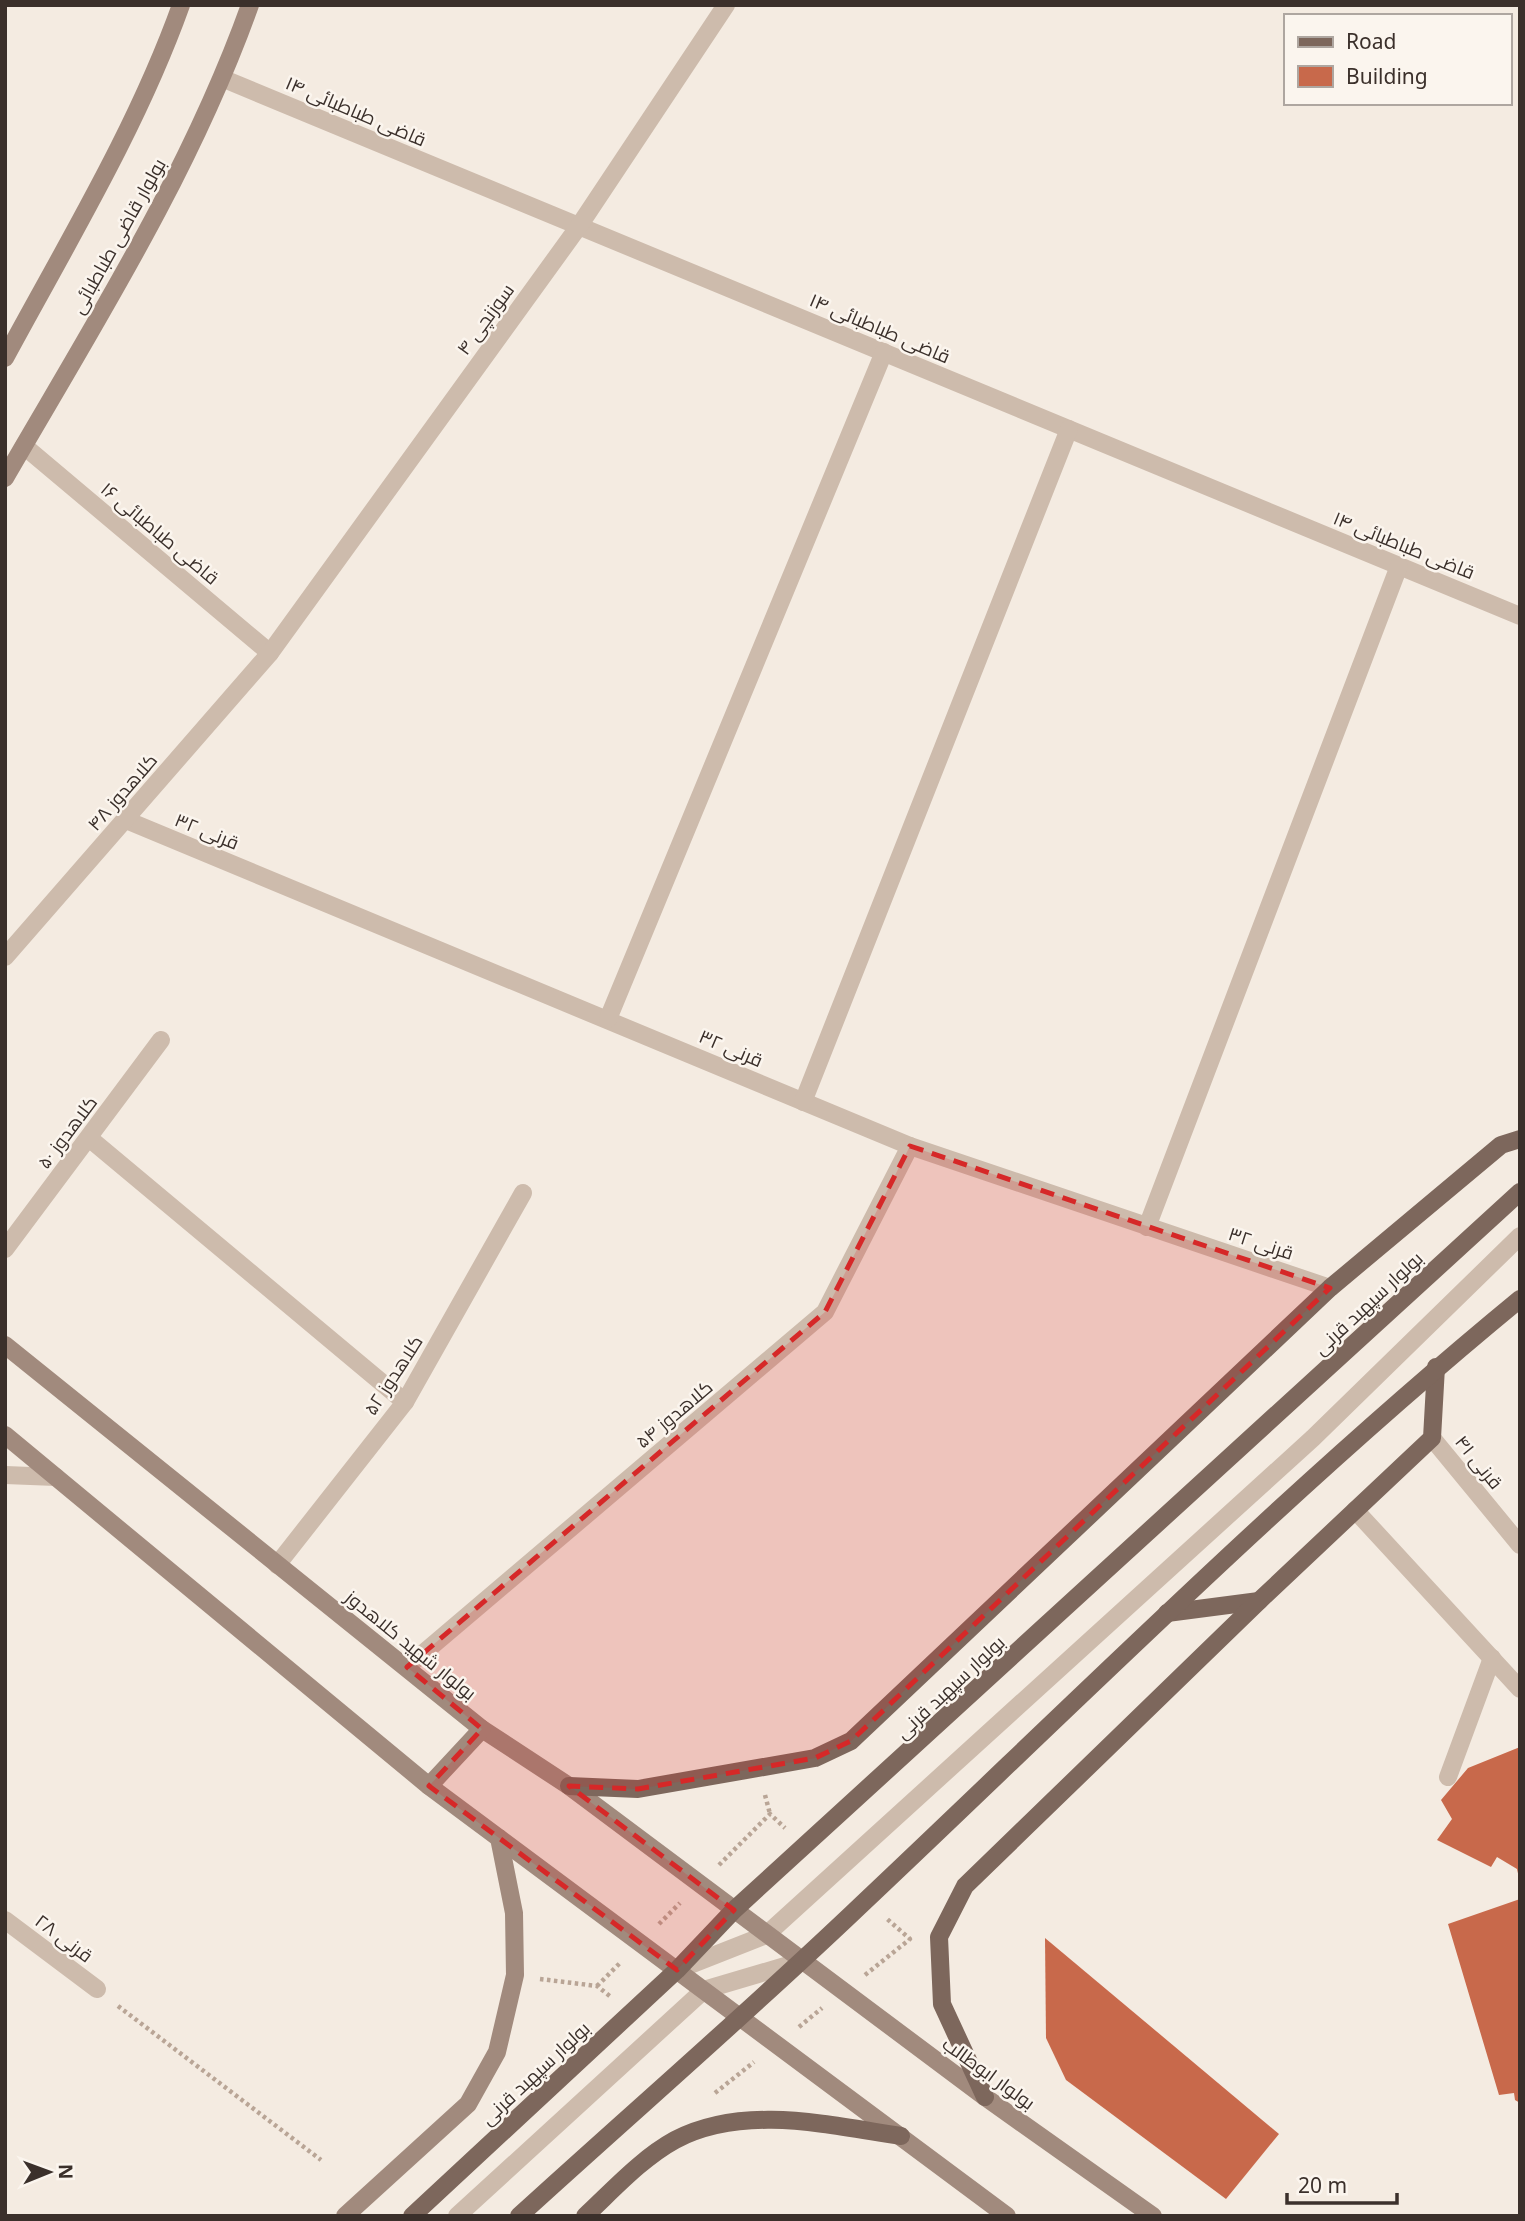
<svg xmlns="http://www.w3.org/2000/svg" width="1525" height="2221" viewBox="0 0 1525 2221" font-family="'Noto Sans',Cairo,sans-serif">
<rect width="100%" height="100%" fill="#f4ebe1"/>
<g fill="#c8694b">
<path d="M1520 1747V1877L1519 1878 1517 1869 1497 1857 1491 1867 1437 1840 1452 1819 1441 1800 1468 1768Z"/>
<path d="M1520 1899V2103L1515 2100 1514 2093 1499 2095 1448 1924Z"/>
<path d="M1045 1938 1279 2134 1226 2199 1066 2080 1046 2038Z"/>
</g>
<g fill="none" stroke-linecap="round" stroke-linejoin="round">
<g stroke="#b9a596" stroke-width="4.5" stroke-dasharray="3.5 3.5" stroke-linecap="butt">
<path d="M765 1795 770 1814"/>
<path d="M719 1865 770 1814 785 1828"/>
<path d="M659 1924 680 1903"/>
<path d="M865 1975 910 1939 886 1918"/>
<path d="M540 1979 597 1986 611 1997"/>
<path d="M597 1986 621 1962"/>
<path d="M118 2006 321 2160"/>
<path d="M799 2027 822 2008"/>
<path d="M715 2093 754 2062"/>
</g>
<g stroke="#cdbbac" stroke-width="18">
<path d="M1355 1510 1520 1689"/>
<path d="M1448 1777 1492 1658"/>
<path d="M677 1970 766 1935 1313 1438 1520 1236"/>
<path d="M457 2216 704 1990 802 1961"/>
</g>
<g stroke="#cdbbac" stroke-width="18">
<path d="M224 79 1520 616"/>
<path d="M24 446 270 653"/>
<path d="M126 820 910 1146 1330 1288"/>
<path d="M5 957 270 653 579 226 726 5"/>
<path d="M608 1019 884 352"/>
<path d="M803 1102 1069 429"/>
<path d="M89 1138 405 1402"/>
<path d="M1147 1227 1399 566"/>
<path d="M5 1249 161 1040"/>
<path d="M1432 1438 1520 1545"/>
<path d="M5 1475 56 1477"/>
<path d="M277 1565 405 1402 523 1193"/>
<path d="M407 1667 825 1312 910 1146"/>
<path d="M5 1920 97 1989"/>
</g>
<g stroke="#a18a7d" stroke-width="18">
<path d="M5 358C67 243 137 128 181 5"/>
<path d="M5 478C94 324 190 173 250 5"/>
<path d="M5 1345 482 1729 569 1786 985 2097 1153 2216"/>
<path d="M5 1435 429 1786 1007 2216"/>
<path d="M429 1786 482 1729"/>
<path d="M345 2216 468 2104 497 2052 515 1975 514 1913 499 1838"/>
</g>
<g stroke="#7d675c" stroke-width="18">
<path d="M1167 1613 1259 1601"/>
<path d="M569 1786 638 1789 815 1758 851 1741 1330 1288 1501 1145 1520 1139"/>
<path d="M985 2097 942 2004 939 1937 965 1886 1259 1601 1432 1438 1436 1367"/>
<path d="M412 2216 677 1970 734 1910 1520 1192"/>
<path d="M519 2216C633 2112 750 2011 862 1904 1078 1700 1290 1488 1520 1299"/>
<path d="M585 2216C613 2190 642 2158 675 2140 744 2104 828 2125 901 2136"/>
</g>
</g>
<path fill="#d62828" fill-opacity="0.2" stroke="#d62828" stroke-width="5" stroke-dasharray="14 9" stroke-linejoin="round" d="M910 1146 1330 1288 851 1741 815 1758 638 1789 569 1786 734 1910 677 1970 429 1786 482 1729 407 1667 825 1312Z"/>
<g text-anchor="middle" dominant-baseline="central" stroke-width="5" stroke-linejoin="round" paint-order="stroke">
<g font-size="19" fill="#3b302b" stroke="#fbf5ee">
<text transform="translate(356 111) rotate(23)">قاضی طباطبائی ۱۴</text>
<text transform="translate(118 236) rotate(-61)">بولوار قاضی طباطبائی</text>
<text transform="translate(485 319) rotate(-54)">سوزنچی ۴</text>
<text transform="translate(880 328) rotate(23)">قاضی طباطبائی ۱۴</text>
<text transform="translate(160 533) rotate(40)">قاضی طباطبائی ۱۶</text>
<text transform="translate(1404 545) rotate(22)">قاضی طباطبائی ۱۴</text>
<text transform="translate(122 792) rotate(-49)">کلاهدوز ۴۸</text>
<text transform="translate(207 831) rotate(22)">قرنی ۳۲</text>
<text transform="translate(731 1048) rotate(23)">قرنی ۳۲</text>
<text transform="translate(67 1132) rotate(-53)">کلاهدوز ۵۰</text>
<text transform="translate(1261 1243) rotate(18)">قرنی ۳۲</text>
<text transform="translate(1368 1303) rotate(-43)">بولوار سپهبد قرنی</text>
<text transform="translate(393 1375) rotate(-57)">کلاهدوز ۵۲</text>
<text transform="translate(674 1414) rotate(-40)">کلاهدوز ۵۴</text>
<text transform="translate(1479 1462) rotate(51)">قرنی ۴۱</text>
<text transform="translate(411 1645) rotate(39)">بولوار شهید کلاهدوز</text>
<text transform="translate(950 1687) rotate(-43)">بولوار سپهبد قرنی</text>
<text transform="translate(64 1938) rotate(37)">قرنی ۲۸</text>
<text transform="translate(535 2073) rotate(-43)">بولوار سپهبد قرنی</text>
<text transform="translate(989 2073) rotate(36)">بولوار ابوطالب</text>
</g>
</g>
<rect width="1525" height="2221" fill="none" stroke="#3b302b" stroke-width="14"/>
<rect x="1284" y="14" width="228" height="91" fill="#fbf5ee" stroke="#aea6a0" stroke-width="2"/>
<rect x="1298" y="37" width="35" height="10" fill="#7d675c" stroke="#aea6a0" stroke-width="2"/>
<text x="1346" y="49" font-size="21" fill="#3b302b">Road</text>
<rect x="1298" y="66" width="35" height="21" fill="#c8694b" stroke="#aea6a0" stroke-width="2"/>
<text x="1346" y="84" font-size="21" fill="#3b302b">Building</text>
<g transform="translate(49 2172) rotate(89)" stroke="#fbf5ee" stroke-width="5" paint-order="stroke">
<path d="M0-5L12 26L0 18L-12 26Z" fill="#3b302b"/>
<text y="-10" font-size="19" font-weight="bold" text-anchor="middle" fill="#3b302b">N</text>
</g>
<path d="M1287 2193v10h110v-10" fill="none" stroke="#3b302b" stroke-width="3.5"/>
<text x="1298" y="2193" font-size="21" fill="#3b302b" stroke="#fbf5ee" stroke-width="5" paint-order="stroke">20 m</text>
</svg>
